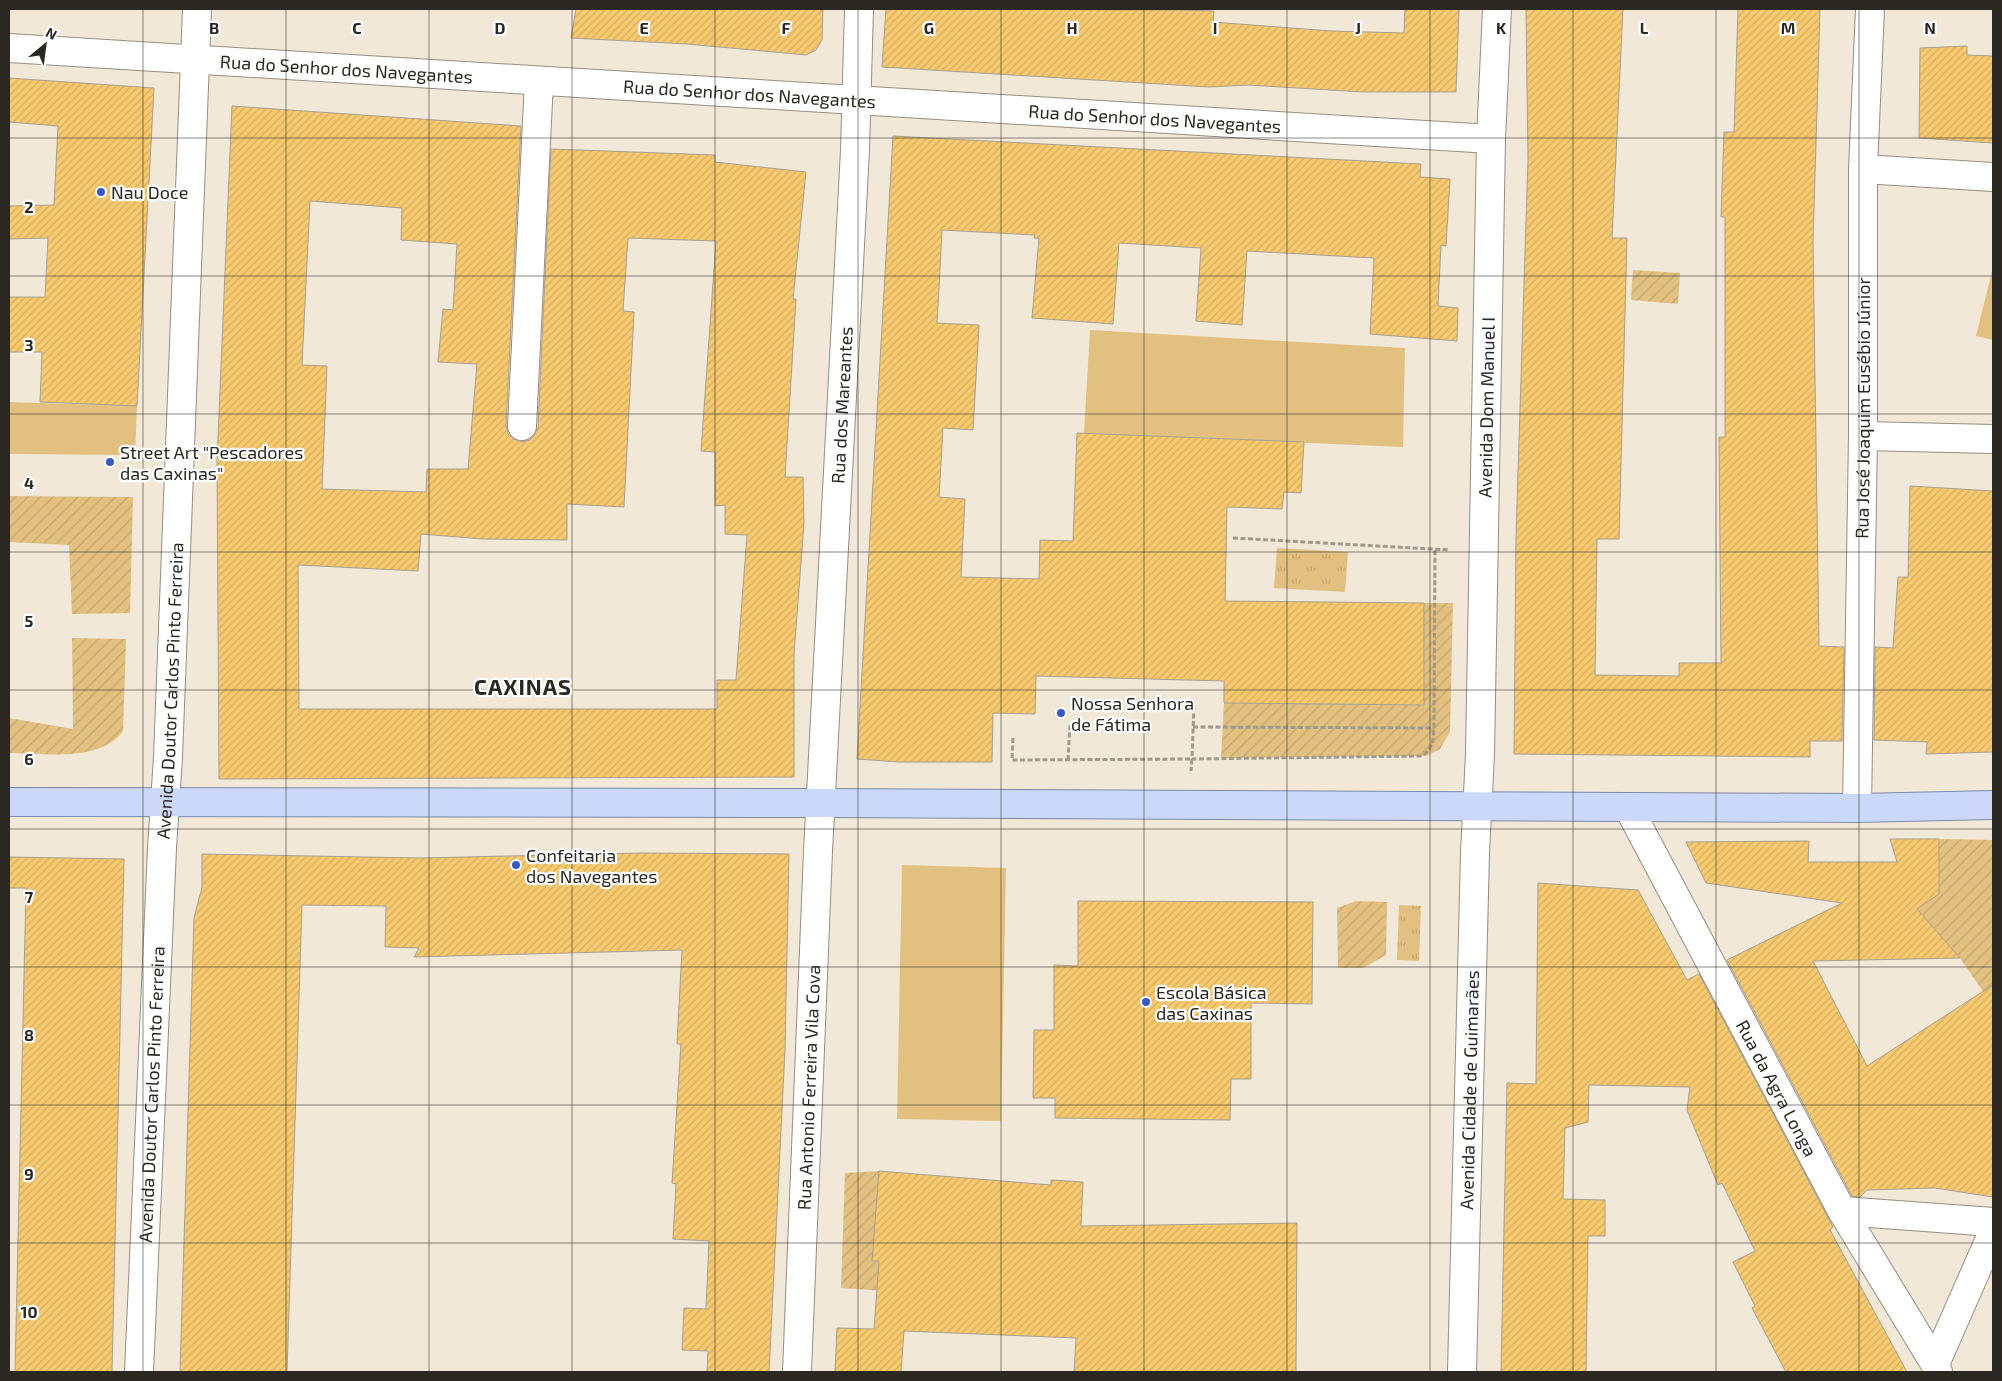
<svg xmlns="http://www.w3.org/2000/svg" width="2002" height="1381" viewBox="0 0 2002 1381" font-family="'Exo 2',sans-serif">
<defs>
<pattern id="park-tufts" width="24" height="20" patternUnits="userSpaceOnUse" patternTransform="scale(1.25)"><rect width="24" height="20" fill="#e2c180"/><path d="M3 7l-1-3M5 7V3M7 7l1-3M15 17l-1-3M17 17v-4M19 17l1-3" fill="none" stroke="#c2a66e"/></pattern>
<pattern id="garden-furrows" width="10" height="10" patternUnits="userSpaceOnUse" patternTransform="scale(1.25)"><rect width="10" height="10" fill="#e2c180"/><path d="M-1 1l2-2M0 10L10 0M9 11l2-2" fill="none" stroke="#c2a66e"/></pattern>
<pattern id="building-hatch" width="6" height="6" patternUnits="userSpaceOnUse" patternTransform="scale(1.25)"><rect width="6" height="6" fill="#f7ca6f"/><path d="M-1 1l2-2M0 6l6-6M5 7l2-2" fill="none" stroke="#d4ae60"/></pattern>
</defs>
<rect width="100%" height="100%" fill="#f1e8d7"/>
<g fill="#e2c180">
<path d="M1993 267V340L1976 336Z"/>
<path d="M1090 330 1405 348 1403 447 1084 433Z"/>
<path d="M9 402 137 406 135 455 9 454Z"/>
<path d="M902 865 1006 868 1001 1121 897 1119Z"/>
</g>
<g fill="url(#park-tufts)">
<path d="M1277 548 1348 552 1345 592 1274 588Z"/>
<path d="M1399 905 1421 906 1419 961 1397 960Z"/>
</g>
<g fill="url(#garden-furrows)">
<path d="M1633 270 1680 273 1678 304 1631 300Z"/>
<path d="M9 496 133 497 130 613 72 614 69 545 9 542Z"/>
<path d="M1424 603H1453L1450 732 1440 749 1426 756 1221 758 1224 703 1423 705Z"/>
<path d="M72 638 126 639 123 731C99 763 45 753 9 753V718L73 729Z"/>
<path d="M1939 839 1993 840V1006L1960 958 1917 909 1939 893Z"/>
<path d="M1356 901 1387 902 1386 955 1363 968H1338L1337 908Z"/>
<path d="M879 1171 873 1261 927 1265 1008 1299 841 1288 845 1173Z"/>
</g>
<g fill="url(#building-hatch)" stroke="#a8a090" fill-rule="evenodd">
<path d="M576 9H823L822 40 816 50 806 55 687 44 571 38Z"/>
<path d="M886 9 1182 10 1214 11 1213 22 1331 31 1404 33 1405 9H1459L1456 92H1363L1248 85 1209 87 882 67Z"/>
<path d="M1526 9H1623L1612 238H1627L1619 539H1597L1595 675 1679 676V663H1721L1719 437H1725V217H1721L1724 132H1734L1738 9H1820L1813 242 1819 646 1844 647 1842 741H1810V757L1514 754 1516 536 1528 159Z"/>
<path d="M1967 46V55L1993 56V143L1919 138 1920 48Z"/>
<path d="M9 78 154 88 137 406 40 402 42 352H9V297H45L48 238 9 239V206L54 205 58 126 9 122Z"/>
<path d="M232 106 521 126 506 425 508 434 514 439 521 442 530 440 535 434 538 427 551 149 715 155V162L806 172 793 299H796L785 477H803L804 523 794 654V777L219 779 217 462ZM310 201 402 208 401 240 457 244 453 310 443 309 438 362 477 364 468 469H427L426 492 322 489 327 366 302 365ZM628 238 716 241 701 451 715 452V506L725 505V534L747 535 736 680H717V709H299L298 565 418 571 421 534 483 539 567 540V504L624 507 634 312 623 311Z"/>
<path d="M893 136 1421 164 1420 177 1450 179 1446 246 1441 245 1438 306 1458 308 1457 341 1370 334 1374 258 1247 251 1242 325 1196 321 1201 248 1119 243 1113 324 1032 318 1039 238H1034L1035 235 942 230 939 289 937 323 979 325 973 430 943 428 939 497 965 499 961 577 1039 579 1040 540 1073 541 1077 433 1304 442 1301 493 1284 492 1282 509 1227 507 1225 601 1424 603V705L1224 703V681L1036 676 1035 714 993 713 992 762H899L857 759Z"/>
<path d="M1910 486 1993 491V752L1926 754 1927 742 1874 740 1875 647 1893 648 1898 577H1908Z"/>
<path d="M1890 839H1939V894L1917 909 1960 958 1813 961 1867 1066 1993 985V1197L1935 1188 1867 1190 1860 1197 1852 1196 1727 960 1842 903 1706 883 1686 842 1809 841 1808 862H1897Z"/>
<path d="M643 853 789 854 785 1050 769 1372H707L708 1351 682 1350 684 1308 706 1309 709 1241 673 1239 676 1184 672 1183 681 1044H677L682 950 414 957 419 948 385 947 386 906 302 905 287 1372H180L194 918 202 887V854L420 858Z"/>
<path d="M9 857 124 859 112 1372H15L26 888H9Z"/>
<path d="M1538 883 1638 890 1687 980 1699 974 1833 1227 1830 1230 1907 1372H1786L1752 1308 1755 1306 1733 1262 1755 1251 1722 1183 1718 1185 1687 1110 1690 1087 1589 1085 1588 1122 1565 1128 1563 1199 1605 1200V1236H1588L1586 1372H1501L1507 1083 1536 1084Z"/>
<path d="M1078 901 1313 902 1312 1004 1251 1003V1079H1231L1230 1120 1055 1118V1098H1033L1034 1030H1054V965L1078 966Z"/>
<path d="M879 1171 1051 1185V1180L1083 1182 1081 1226 1297 1223 1296 1372H1074L1076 1338 904 1331 901 1372H835L837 1328 874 1329 879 1261H872Z"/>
</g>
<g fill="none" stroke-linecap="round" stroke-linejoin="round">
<g stroke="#968e7f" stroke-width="30">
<g id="minor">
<path id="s1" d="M9 48 1491 139"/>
<path d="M1863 169 1993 177"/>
<path d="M522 426 539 81"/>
<path d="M1863 436 1993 439"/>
<path id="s2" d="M1628 807 1842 1211 1935 1364 1938 1372"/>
<path id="s3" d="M1857 808 1863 436V169L1870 9"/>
<path d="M1842 1211 1993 1222"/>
<path d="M1935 1364 1993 1232"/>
<path id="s4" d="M139 1372 162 848 168 757 197 9"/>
<path id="s5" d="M797 1372 818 851 855 150 859 9"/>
<path id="s6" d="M1462 1372 1475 853 1480 754 1491 139 1497 9"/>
</g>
</g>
<g stroke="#7c8aab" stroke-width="30">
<path id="major" d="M9 802 821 803 1857 808 1993 805"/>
</g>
<g stroke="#a09a8d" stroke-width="3" stroke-dasharray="5 2.5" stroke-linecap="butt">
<path d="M1233 538 1450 550"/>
<path d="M1194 706 1192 759 1421 756C1433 750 1433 741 1434 728L1435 549"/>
<path d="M1193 727 1434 728"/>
<path d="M1013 738 1012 760 1192 759 1191 771"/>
<path d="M1068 760 1070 723"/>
</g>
<use href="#minor" stroke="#fff" stroke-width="28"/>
<use href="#major" stroke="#cbd8f9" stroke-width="28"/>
</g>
<path fill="none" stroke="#2b2821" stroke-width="1" stroke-opacity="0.55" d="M143 9V1372M286 9V1372M429 9V1372M572 9V1372M715 9V1372M858 9V1372M1001 9V1372M1144 9V1372M1287 9V1372M1430 9V1372M1573 9V1372M1716 9V1372M1859 9V1372M9 138H1993M9 276H1993M9 414H1993M9 552H1993M9 690H1993M9 829H1993M9 967H1993M9 1105H1993M9 1243H1993"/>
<g fill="#3758c9" stroke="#fff" stroke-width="2">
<circle cx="101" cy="192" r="5"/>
<circle cx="110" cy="462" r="5"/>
<circle cx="1061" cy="713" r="5"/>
<circle cx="516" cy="865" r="5"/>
<circle cx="1146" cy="1002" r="5"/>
</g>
<g text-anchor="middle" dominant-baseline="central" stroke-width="4.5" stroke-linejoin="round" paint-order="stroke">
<g font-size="18" fill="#2b2821" stroke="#fff">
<text stroke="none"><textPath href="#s1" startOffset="338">Rua do Senhor dos Navegantes</textPath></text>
<text stroke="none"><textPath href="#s1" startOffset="742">Rua do Senhor dos Navegantes</textPath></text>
<text stroke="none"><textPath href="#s1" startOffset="1148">Rua do Senhor dos Navegantes</textPath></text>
<text stroke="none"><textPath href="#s5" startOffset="968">Rua dos Mareantes</textPath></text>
<text stroke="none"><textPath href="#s6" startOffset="965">Avenida Dom Manuel I</textPath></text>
<text stroke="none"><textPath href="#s3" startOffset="400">Rua José Joaquim Eusébio Júnior</textPath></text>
<text stroke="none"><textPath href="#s4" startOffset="682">Avenida Doutor Carlos Pinto Ferreira</textPath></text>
<text stroke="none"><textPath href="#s5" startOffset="285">Rua Antonio Ferreira Vila Cova</textPath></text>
<text stroke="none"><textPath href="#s2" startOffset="318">Rua da Agra Longa</textPath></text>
<text stroke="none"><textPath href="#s6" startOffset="282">Avenida Cidade de Guimarães</textPath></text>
<text stroke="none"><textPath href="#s4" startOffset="278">Avenida Doutor Carlos Pinto Ferreira</textPath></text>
</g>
<g font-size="18" fill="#2b2821" stroke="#fff" text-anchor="start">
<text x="111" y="192">Nau Doce</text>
<text x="120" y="452">Street Art "Pescadores<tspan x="120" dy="21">das Caxinas"</tspan></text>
<text x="1071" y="703">Nossa Senhora<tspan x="1071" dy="21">de Fátima</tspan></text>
<text x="526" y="855">Confeitaria<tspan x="526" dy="21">dos Navegantes</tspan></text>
<text x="1156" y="992">Escola Básica<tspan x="1156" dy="21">das Caxinas</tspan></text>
</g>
<g font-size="22" font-weight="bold" letter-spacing="1" fill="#2b2821" stroke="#fff">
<text x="523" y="686">CAXINAS</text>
</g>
</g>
<g font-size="16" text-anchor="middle" font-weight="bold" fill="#2b2821" stroke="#fff" stroke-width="4.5" stroke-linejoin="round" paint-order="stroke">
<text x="214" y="34">B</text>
<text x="357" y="34">C</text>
<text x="500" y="34">D</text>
<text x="644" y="34">E</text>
<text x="786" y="34">F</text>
<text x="929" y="34">G</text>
<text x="1072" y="34">H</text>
<text x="1215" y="34">I</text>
<text x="1358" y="34">J</text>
<text x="1501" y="34">K</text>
<text x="1644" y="34">L</text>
<text x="1788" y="34">M</text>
<text x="1930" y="34">N</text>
<text x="29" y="213">2</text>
<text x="29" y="351">3</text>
<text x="29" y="489">4</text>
<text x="29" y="627">5</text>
<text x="29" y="765">6</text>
<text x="29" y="903">7</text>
<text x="29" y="1041">8</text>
<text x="29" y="1180">9</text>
<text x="29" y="1318">10</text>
</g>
<rect width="2002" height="1381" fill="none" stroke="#2b2821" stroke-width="20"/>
<g transform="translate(45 45) rotate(29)" stroke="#ffffff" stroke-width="4" paint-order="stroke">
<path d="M0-4L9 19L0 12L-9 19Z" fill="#2b2821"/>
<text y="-8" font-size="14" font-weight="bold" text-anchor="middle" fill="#2b2821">N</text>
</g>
</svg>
